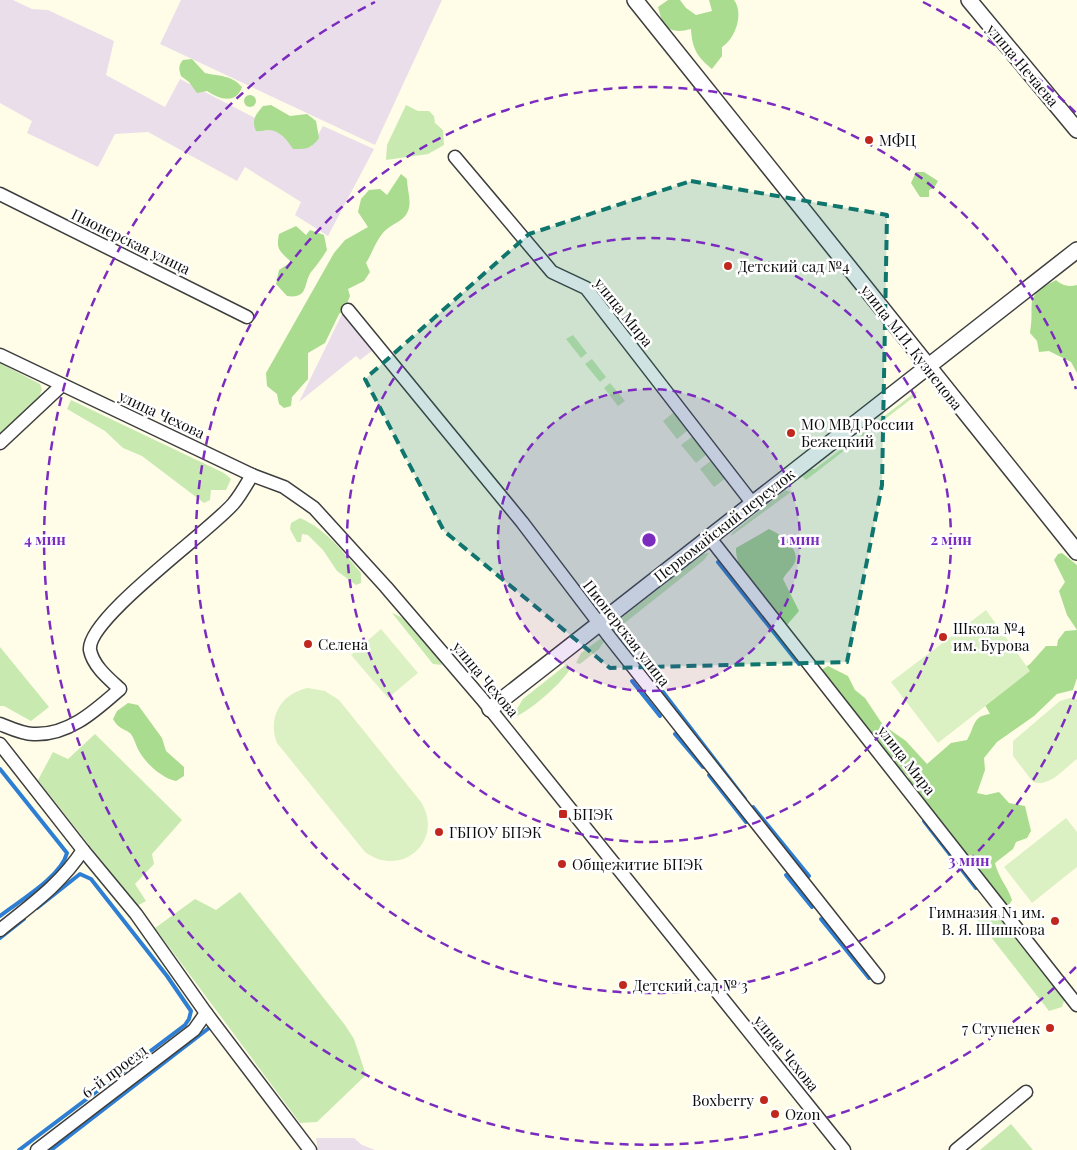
<svg xmlns="http://www.w3.org/2000/svg" width="1077" height="1150" viewBox="0 0 1077 1150" font-family="'Playfair Display',serif">
<rect width="100%" height="100%" fill="#fffde8"/>
<g fill="#ebdeeb">
<path d="M0 0H13L32 9 48 10 114 41 106 75 165 107 180 79 311 147 323 126 374 149 328 236 295 215 301 202 245 167 237 181 148 132 115 134 98 167 27 133 32 121 0 103Z"/>
<path d="M181 0H442L375 145 160 44Z"/>
<path d="M343 312 373 350 360 360 356 356 299 402Z"/>
<path d="M316 1138H354L362 1145 375 1150H318Z"/>
</g>
<g fill="#c8eab1">
<path d="M406 105 418 111H429L434 116 435 123 443 130 444 145 428 154 386 160 387 145Z"/>
<path d="M573 335 587 353 581 358 566 339Z"/>
<path d="M592 359 606 377 600 382 585 364Z"/>
<path d="M0 363 40 384 42 389 39 398 0 435Z"/>
<path d="M610 383 625 401 618 406 604 388Z"/>
<path d="M917 391 915 396 806 480 801 475 809 469H815Z"/>
<path d="M71 400 224 473 231 479 226 490H211L210 500 204 503 142 456 123 448 105 431 67 409Z"/>
<path d="M674 412 688 430 677 439 663 421Z"/>
<path d="M693 436 707 454 696 463 681 445Z"/>
<path d="M712 460 726 478 714 487 700 469Z"/>
<path d="M785 490 791 492 731 536 732 533Z"/>
<path d="M300 518C326 529 343 552 361 573V583L356 585 337 571 323 550 308 535 302 534 301 542H297L290 529 291 523Z"/>
<path d="M709 553 704 560 617 629 612 630 614 624 702 554Z"/>
<path d="M392 613C412 620 433 646 442 665L433 664Z"/>
<path d="M600 639 605 640 599 649 580 664 576 663 581 653Z"/>
<path d="M0 647 49 707 31 721 4 706H0Z"/>
<path d="M567 664 570 669C561 684 532 709 517 716L515 712 523 699Z"/>
<path d="M95 734 182 820 152 854 154 864 135 884 146 901 137 906 38 780 53 752 68 759Z"/>
<path d="M240 892 345 1025 354 1039 366 1075 317 1122 300 1123 155 928 195 899 216 910Z"/>
<path d="M994 914 1002 918 1065 998 1062 1007 1049 1011 976 918Z"/>
<path d="M1011 1124 1033 1150H980Z"/>
</g>
<g fill="#a9dc8f">
<path d="M668 0H680L686 8 696 15 712 11 709 0H734C744 13 736 38 722 47V56L712 69C697 57 692 48 691 29 679 32 673 32 663 25L658 7Z"/>
<path d="M192 59 205 73C218 76 232 75 242 87 236 105 219 99 207 91L197 93 189 82 181 76C179 70 178 65 183 60Z"/>
<circle cx="250" cy="101" r="6"/>
<path d="M271 105 290 116 307 114 316 121 319 138C311 149 307 149 293 149 288 141 280 130 268 130 263 130 261 132 256 131 251 120 256 114 263 106Z"/>
<path d="M916 172H924L938 181 934 188 929 190V197H920L911 183Z"/>
<path d="M401 174 407 179C407 190 412 201 408 211 404 221 394 223 387 229 377 237 373 252 366 263L370 272 364 281 348 289 350 296 345 309 339 314 325 343 308 353V379L292 397 291 406 284 408 279 404 277 394 267 386 266 373 270 366 334 253 345 240 368 227 358 212 361 199 369 190 380 189 387 195Z"/>
<path d="M296 226 306 235 310 230 324 235 327 250C322 258 317 265 311 272 303 284 309 299 287 296L276 284 279 270 291 262C279 250 276 250 279 234Z"/>
<path d="M1056 280C1063 286 1068 287 1077 285V373L1071 362 1049 351 1039 352 1037 341 1030 333C1036 302 1021 298 1056 280Z"/>
<path d="M769 529C780 534 800 548 795 562 793 567 786 573 783 579L799 611 787 625C768 608 735 574 736 548Z"/>
<path d="M1062 553 1077 565V630L1067 615 1059 591 1065 582 1054 560 1058 554Z"/>
<path d="M1077 630V678L1073 690 1057 694 1034 716 997 742 984 758 985 770 977 793 986 795 999 792 1009 803 1025 806 1031 831 1027 838 1016 842 1013 849 995 863C998 877 1008 887 1012 900L1009 905 1003 907 974 866 969 856 962 851 913 790 908 776 883 757 821 677V670L828 666 848 676 855 690 865 698 883 725 906 741 927 764 951 743 967 740C975 727 972 716 990 714L985 705 1013 676 1030 664 1046 646H1057L1058 640 1065 631Z"/>
<path d="M128 703 138 705 162 738 166 751 184 767V776L176 781C162 778 146 764 139 751 136 746 134 737 130 733 122 728 118 728 113 719L117 711Z"/>
</g>
<g fill="#dcf1c3">
<path d="M986 610 1030 671 938 743 891 682Z"/>
<path d="M381 629 418 673 388 698 351 655Z"/>
<path d="M308 688 325 691 339 700 421 802C445 841 401 879 365 852L277 743C267 718 281 693 308 688Z"/>
<path d="M1070 698 1077 699V759C1065 768 1049 788 1033 782L1013 756V741L1060 701Z"/>
<path d="M1066 818 1077 832V867L1032 903 1004 867Z"/>
</g>
<g fill="none" stroke-linecap="round" stroke-linejoin="round">
<g stroke="#2e7fd3" stroke-width="4">
<path d="M718 562 799 664"/>
<path d="M653 679 745 799"/>
<path d="M632 681 660 716"/>
<path d="M675 734 703 767"/>
<path d="M0 769 67 853C61 877 19 901 0 916"/>
<path d="M709 775 746 822"/>
<path d="M753 807 809 876"/>
<path d="M924 821 976 888"/>
<path d="M786 875 812 907"/>
<path d="M821 919 869 978"/>
<path d="M0 938 24 919"/>
<path d="M19 1150 185 1025 189 1019 191 1011 167 976 91 879 80 874 37 908"/>
<path d="M51 1150 209 1028"/>
</g>
<g stroke="#3e3e3e" stroke-width="15">
<g id="minor">
<path d="M455 157 552 272 586 288 753 504"/>
<path d="M0 194 247 317"/>
<path d="M348 310 522 522 611 639 878 977"/>
<path d="M0 355 252 475 284 487 314 508 386 587 482 699 844 1150"/>
<path d="M0 443 62 385"/>
<path d="M709 537 1077 1005"/>
<path d="M0 724C10 728 23 734 33 734 68 736 95 711 120 689 109 679 93 666 90 650 86 619 210 531 233 504 240 496 246 485 252 475"/>
<path d="M0 744 83 850 136 914 206 1013 310 1150"/>
<path d="M0 930C32 904 60 885 83 850"/>
<path d="M37 1150 194 1030 206 1013"/>
<path d="M956 1150 1026 1092"/>
</g>
</g>
<g stroke="#3e3e3e" stroke-width="18">
<g id="tertiary">
<path d="M635 0 1077 552"/>
<path d="M969 0 1077 130"/>
<path d="M490 709 1077 250"/>
</g>
</g>
<use href="#minor" stroke="#fff" stroke-width="12"/>
<use href="#tertiary" stroke="#fff" stroke-width="15"/>
</g>
<path fill="#0f766e" fill-opacity="0.2" stroke="#0f766e" stroke-width="4" stroke-dasharray="10 6" stroke-linejoin="round" d="M691 181 887 215 882 485 847 662 610 668 444 531 365 379 529 234Z"/>
<circle cx="649" cy="540" r="151" fill="#7b2cbf" fill-opacity=".12"/>
<g fill="none" stroke="#7b2cbf" stroke-width="2.5" stroke-dasharray="9 6">
<circle cx="649" cy="540" r="151"/>
<circle cx="649" cy="540" r="302"/>
<path d="M1076 691A453 453 0 1 1 1076 389"/>
<path d="M1076 967A604 604 0 1 1 375 2M923 2A604 604 0 0 1 1076 113"/>
</g>
<g fill="#c0281d" stroke="#fff" stroke-width="2">
<circle cx="869" cy="140" r="5"/>
<circle cx="728" cy="266" r="5"/>
<circle cx="791" cy="433" r="5"/>
<circle cx="943" cy="637" r="5"/>
<circle cx="308" cy="644" r="5"/>
<rect x="558" y="809" width="10" height="10" rx="2.5"/>
<circle cx="439" cy="832" r="5"/>
<circle cx="562" cy="864" r="5"/>
<circle cx="1055" cy="921" r="5"/>
<circle cx="623" cy="985" r="5"/>
<circle cx="1050" cy="1028" r="5"/>
<circle cx="764" cy="1100" r="5"/>
<circle cx="775" cy="1114" r="5"/>
</g>
<g text-anchor="middle" dominant-baseline="central" stroke-width="5" stroke-linejoin="round" paint-order="stroke">
<g font-size="15" fill="#0b0b0b" stroke="#fff">
<text transform="translate(1023 65) rotate(50)">улица Нечаева</text>
<text transform="translate(131 241) rotate(26)">Пионерская улица</text>
<text transform="translate(624 312) rotate(51)">улица Мира</text>
<text transform="translate(912 347) rotate(52)">улица М.И. Кузнецова</text>
<text transform="translate(162 414) rotate(25)">улица Чехова</text>
<text transform="translate(724 525) rotate(-38)">Первомайский переулок</text>
<text transform="translate(627 633) rotate(52)">Пионерская улица</text>
<text transform="translate(486 679) rotate(50)">улица Чехова</text>
<text transform="translate(907 760) rotate(52)">улица Мира</text>
<text transform="translate(787 1053) rotate(51)">улица Чехова</text>
<text transform="translate(114 1071) rotate(-37)">6-й проезд</text>
</g>
<g font-size="15" fill="#0b0b0b" stroke="#fff" text-anchor="start">
<text x="879" y="140">МФЦ</text>
<text x="738" y="266">Детский сад №4</text>
<text x="801" y="424">МО МВД России<tspan x="801" dy="17">Бежецкий</tspan></text>
<text x="953" y="628">Школа №4<tspan x="953" dy="17">им. Бурова</tspan></text>
<text x="318" y="644">Селена</text>
<text x="573" y="814">БПЭК</text>
<text x="449" y="832">ГБПОУ БПЭК</text>
<text x="572" y="864">Общежитие БПЭК</text>
<text x="1045" y="912" text-anchor="end">Гимназия N1 им.<tspan x="1045" dy="17">В. Я. Шишкова</tspan></text>
<text x="633" y="985">Детский сад № 3</text>
<text x="1040" y="1028" text-anchor="end">7 Ступенек</text>
<text x="754" y="1100" text-anchor="end">Boxberry</text>
<text x="785" y="1114">Ozon</text>
</g>
</g>
<circle cx="649" cy="540" r="8" fill="#7b2cbf" stroke="#fff" stroke-width="2.5"/>
<g font-size="15" text-anchor="middle" font-weight="bold" fill="#7b2cbf" stroke="#fff" stroke-width="5" stroke-linejoin="round" paint-order="stroke">
<text x="800" y="545">1 мин</text>
<text x="951" y="545">2 мин</text>
<text x="45" y="545">4 мин</text>
<text x="969" y="866">3 мин</text>
</g>
</svg>
